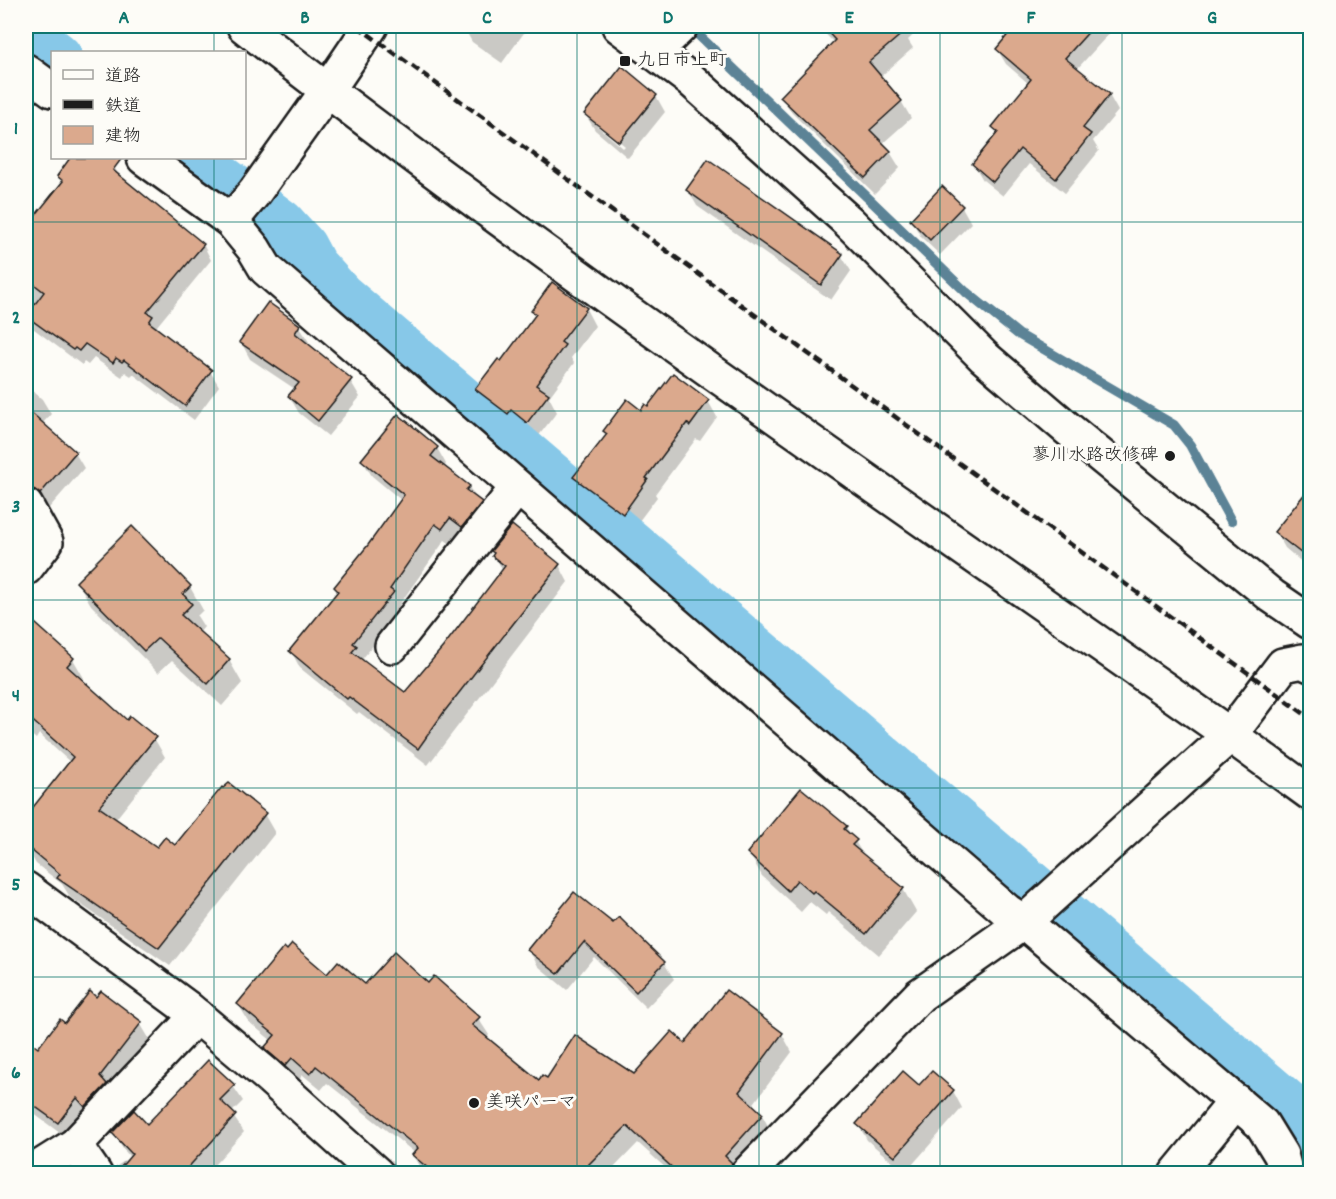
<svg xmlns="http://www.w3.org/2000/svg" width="1336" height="1199" viewBox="0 0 1336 1199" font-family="Dekko,'Klee One',sans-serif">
<rect width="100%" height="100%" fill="#fdfcf7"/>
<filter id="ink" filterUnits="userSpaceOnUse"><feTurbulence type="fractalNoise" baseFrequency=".0167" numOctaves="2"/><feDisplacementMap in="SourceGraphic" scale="12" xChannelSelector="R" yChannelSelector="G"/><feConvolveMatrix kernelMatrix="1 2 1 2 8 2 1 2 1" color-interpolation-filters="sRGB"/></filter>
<g filter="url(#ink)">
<g fill="#0003" fill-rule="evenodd">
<path d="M463 26H529L502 63 472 42Z"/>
<path d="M818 26H923L908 40 913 48 880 77 901 101 911 118 882 144 890 152 900 168 875 194 792 113 782 97 834 43Z"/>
<path d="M1018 26H1116L1077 69 1109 95 1118 111 1093 141 1099 151 1065 193 1029 164 1003 196 983 180 974 165 998 135 994 127 1029 84 1006 64 997 49Z"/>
<path d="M1123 26H1134L1129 31Z"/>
<path d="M656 96 665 112 628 158 595 130 585 114ZM597 123 625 146 623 148 597 126Z"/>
<path d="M72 158H101L114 167 121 179 203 244 211 260 157 326 160 332 210 371 219 386 194 420 133 374 131 376 125 372 122 377 94 358 88 365 84 362 82 365 26 323V229L63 184 59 176Z"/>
<path d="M688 190 841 255 851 271 831 300 697 206Z"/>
<path d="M962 207 971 223 940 255 921 237 912 221Z"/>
<path d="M586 309 595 326 571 358 574 363 549 397 557 412 537 438 521 426 518 430 486 406 477 389 502 364 536 317 533 311Z"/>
<path d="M299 326 309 342 307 345 350 380 360 397 328 436 299 413 289 396 295 389 250 359 241 342Z"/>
<path d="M26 385 42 399 51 414 42 424 75 453 84 468 49 508 45 505 35 502 26 505Z"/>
<path d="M708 401 717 417 700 441 696 439 655 494 657 497 633 529 585 493 575 477 607 435 605 431 648 408Z"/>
<path d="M437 448 446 464 444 468 469 487 490 520 452 545 445 540 399 605 402 610 363 658 366 664 405 694 503 572 493 551 559 565 568 582 428 765 359 712 357 714 300 668 291 651 338 592 336 587 369 546 401 500 372 476 362 460Z"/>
<path d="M1310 489V569L1285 548 1276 532Z"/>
<path d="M78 583 190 587 203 610 197 616 204 627 199 633 229 660 242 683 222 706 172 660 158 673 91 605Z"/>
<path d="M29 620 73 659 84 678 81 681 127 723 154 738 165 757 115 820 157 849 175 847 264 814 275 833 170 966 70 897 62 884 36 864 26 847V818L71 763 39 734 36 739 28 732 26 735V625Z"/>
<path d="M846 827 866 859 903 889 916 912 879 955 828 912 826 915 810 902 801 912 762 876 749 853Z"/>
<path d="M574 894 664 963 674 979 646 1008 594 957 567 990 538 966 529 950Z"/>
<path d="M327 976 365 986 428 985 478 1018 489 1035 486 1039 539 1082 635 1076 685 1045 782 1034 792 1052 752 1106 762 1115 772 1133 736 1174H664L668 1170 638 1143 608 1174H417L421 1169 413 1156 415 1153 327 1083 321 1090 303 1075 296 1083 276 1066 266 1048 272 1041 249 1022 238 1004Z"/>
<path d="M140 1023 150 1040 110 1092 68 1139 26 1108V1041L38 1050 65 1025Z"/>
<path d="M233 1086 243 1101 231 1113 244 1132 206 1174H115L114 1168 130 1157 123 1149 114 1134 147 1127Z"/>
<path d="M920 1087 953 1091 962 1108 905 1173 867 1140 858 1124Z"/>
</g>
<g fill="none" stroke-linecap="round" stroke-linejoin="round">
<path stroke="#5c8396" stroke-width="10" d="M689 26 966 292 1018 334 1174 425 1190 445 1231 521"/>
<g stroke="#87c8e8" stroke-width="64">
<path d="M26 42 52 62"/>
<path d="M180 158 276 229 296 251 306 270 334 301 1280 1108 1299 1136 1310 1173"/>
</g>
</g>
<g fill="#dba98d" stroke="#1c1c1c" stroke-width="1.5">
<path d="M822 26H911L869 62 902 101 870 130 891 151 865 178 780 97 835 40Z"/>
<path d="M1015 26H1094L1065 58 1110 94 1083 128 1091 134 1056 179 1020 149 993 182 972 164 998 132 992 127 1031 79 996 49Z"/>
<path d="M622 66 657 95 619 142 584 114Z"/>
<path d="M70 158H122L113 170 204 244 147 312 153 316 149 322 212 370 185 406 124 360 122 362 116 358 113 363 85 344 79 351 75 348 73 350 26 316 44 292 26 278V227L63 181 57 176Z"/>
<path d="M708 159 843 254 821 285 686 190Z"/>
<path d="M942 186 963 206 930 240 910 220Z"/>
<path d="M552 282 587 308 561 342 565 345 536 385 549 394 527 423 511 410 508 414 475 389 498 359 501 361 536 314 531 311Z"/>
<path d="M268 302 300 325 295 333 352 379 318 421 288 396 299 383 239 342Z"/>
<path d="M673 373 709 400 690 426 687 423 646 478 648 479 623 514 573 477 607 434 603 431 627 399 641 410 645 404 648 406Z"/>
<path d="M26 408 76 452 40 494 35 490 26 487Z"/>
<path d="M398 414 438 447 431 456 470 486 466 490 482 502 462 527 450 518 442 529 435 524 390 589 394 592 353 643 357 646 352 652 405 692 443 647 505 566 492 556 494 553 491 551 512 525 560 564 444 712 418 749 349 697 347 699 289 651 338 591 334 587 368 545 404 495 361 460Z"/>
<path d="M1311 486V561L1274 532Z"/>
<path d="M132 526 191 586 183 594 192 604 181 615 230 659 208 684 158 638 144 651 76 582Z"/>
<path d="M26 615 74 658 67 666 127 720 130 716 156 737 99 807 157 847 165 837 175 845 222 787 223 788 229 783 266 813 159 948 57 878 60 874 26 846V816L73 757 26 715Z"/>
<path d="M801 788 847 826 844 829 857 840 852 845 904 888 866 934 814 891 812 893 797 880 788 891 747 853Z"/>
<path d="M574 892 613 923 619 917 665 962 636 992 584 942 558 974 527 950Z"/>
<path d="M292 944 327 974 338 961 365 984 394 952 428 983 434 976 480 1017 472 1025 539 1080 542 1075 547 1078 575 1035 634 1074 672 1031 685 1043 726 990 783 1033 739 1092 763 1114 725 1156 732 1163 729 1173H678L627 1126 580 1173H434L412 1155 418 1148 316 1066 310 1074 292 1058 285 1066 264 1048 275 1035 237 1004 284 947 287 950Z"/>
<path d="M90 991 96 997 101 991 142 1022 100 1076 107 1084 85 1107 77 1098 58 1123 26 1100V1039L38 1048 60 1019 65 1023Z"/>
<path d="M208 1060 235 1085 220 1100 236 1115 183 1173H116L132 1154 112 1133 134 1110 147 1124Z"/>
<path d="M903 1071 919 1085 932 1071 954 1090 895 1157 856 1124Z"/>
</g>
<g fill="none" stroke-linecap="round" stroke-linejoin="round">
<g stroke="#1c1c1c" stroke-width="38">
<g id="minor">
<path d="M244 26C563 275 899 502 1230 735L1310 793"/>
<path d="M619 26 691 80 849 222 984 357 1068 429 1272 596 1310 622"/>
<path d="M654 52 681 26"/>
<path d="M26 71 52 90"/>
<path d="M144 158 231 221 254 249 266 269 1007 911 1024 922 1262 1124 1281 1155 1286 1174"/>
<path d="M231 221 255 192 327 91 371 26"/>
<path d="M26 506 46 542 26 568"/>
<path d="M392 646 517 488"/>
<path d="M26 889 186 1007 267 1075 377 1174"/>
<path d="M75 1145 95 1174"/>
<path d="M29 1174 75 1145 197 1016"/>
<path d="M747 1174 920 995 1024 922 1230 735 1283 665 1303 661 1310 665"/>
<path d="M1176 1174 1236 1101"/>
</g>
</g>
<use href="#minor" stroke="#fdfcf7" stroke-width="33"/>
<path stroke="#1c1c1c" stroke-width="4.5" stroke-dasharray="9 4.5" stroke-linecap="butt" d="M357 26 1310 718"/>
</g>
</g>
<path fill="none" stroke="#0f766e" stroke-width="1.5" stroke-opacity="0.55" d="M214 26V52M396 26V1174M577 26V1174M759 26V1174M940 26V1174M1122 26V1174M214 158V1174M26 222H1310M26 411H1310M26 600H1310M26 788H1310M26 977H1310"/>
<g fill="#1c1c1c" stroke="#fdfcf7" stroke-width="2">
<rect x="619" y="55" width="12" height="12" rx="3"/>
<circle cx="1170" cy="456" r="6"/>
<circle cx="474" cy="1103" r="6"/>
</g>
<g text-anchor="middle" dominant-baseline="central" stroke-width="6" stroke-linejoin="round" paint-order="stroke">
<g font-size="18" fill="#1c1c1c" stroke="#fdfcf7" text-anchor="start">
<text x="637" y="61">九日市上町</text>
<text x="1158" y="456" text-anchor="end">蓼川水路改修碑</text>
<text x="486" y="1103">美咲パーマ</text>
</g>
</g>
<rect width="1336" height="1199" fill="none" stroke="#fdfcf7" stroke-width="66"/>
<rect x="51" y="51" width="195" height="108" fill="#fdfcf7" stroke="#a3a29f" stroke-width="1.5"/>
<rect x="63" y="70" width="30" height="9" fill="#fdfcf7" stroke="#a3a29f" stroke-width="1.5"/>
<text x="105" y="81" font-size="18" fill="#1c1c1c">道路</text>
<rect x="63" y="100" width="30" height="9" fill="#1c1c1c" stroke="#a3a29f" stroke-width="1.5"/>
<text x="105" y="111" font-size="18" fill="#1c1c1c">鉄道</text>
<rect x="63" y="126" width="30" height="18" fill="#dba98d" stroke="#a3a29f" stroke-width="1.5"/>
<text x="105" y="141" font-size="18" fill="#1c1c1c">建物</text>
<rect x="33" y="33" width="1270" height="1133" fill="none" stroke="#0f766e" stroke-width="2"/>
<g font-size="20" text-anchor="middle" font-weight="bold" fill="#0f766e">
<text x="124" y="23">A</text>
<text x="305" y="23">B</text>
<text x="487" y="23">C</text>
<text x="668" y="23">D</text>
<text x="849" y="23">E</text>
<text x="1031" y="23">F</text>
<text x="1212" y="23">G</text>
<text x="16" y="134">1</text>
<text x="16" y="323">2</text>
<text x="16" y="512">3</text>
<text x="16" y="701">4</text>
<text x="16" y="890">5</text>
<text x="16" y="1078">6</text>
</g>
</svg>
